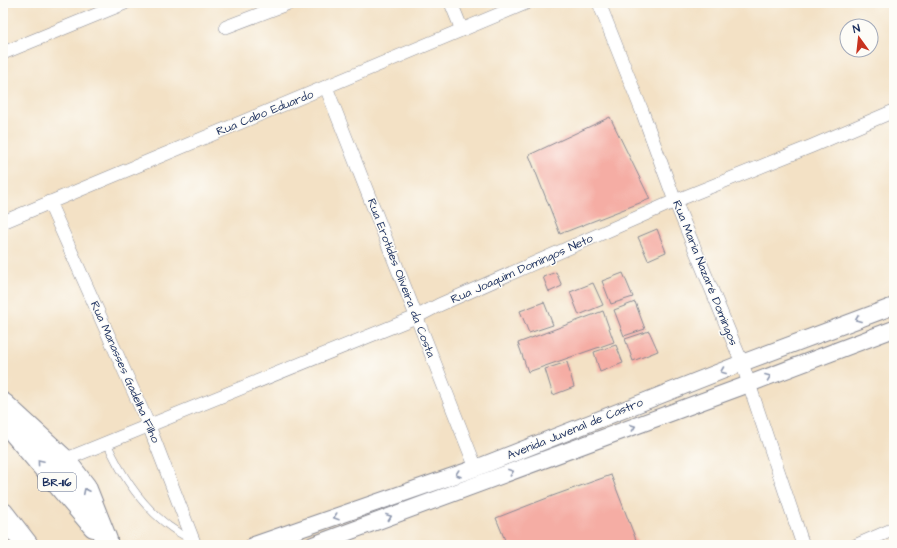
<svg xmlns="http://www.w3.org/2000/svg" width="897" height="548" viewBox="0 0 897 548" font-family="'Architects Daughter',sans-serif">
<rect width="100%" height="100%" fill="#fdfcf7"/>
<filter id="ink" filterUnits="userSpaceOnUse"><feTurbulence type="fractalNoise" baseFrequency=".025" numOctaves="2"/><feDisplacementMap in="SourceGraphic" scale="8" xChannelSelector="R" yChannelSelector="G"/><feConvolveMatrix kernelMatrix="1 2 1 2 8 2 1 2 1" color-interpolation-filters="sRGB"/></filter>
<filter id="wash" filterUnits="userSpaceOnUse"><feTurbulence type="fractalNoise" baseFrequency=".012" numOctaves="4" result="noise"/><feDisplacementMap in="SourceGraphic" scale="16" xChannelSelector="R" yChannelSelector="G"/><feGaussianBlur stdDeviation="0.9" result="paint"/><feColorMatrix in="noise" values="0 0 0 0 0 0 0 0 0 0 0 0 0 0 0 0 0 1.4 0 .05"/><feComposite in="paint" operator="in"/></filter>
<g filter="url(#wash)">
<rect width="100%" height="100%" fill="#f3e1c5"/>
<g id="blocks">
<g fill="#f5ada4">
<path d="M610 117 650 199 560 234 529 155Z"/>
<path d="M657 229 666 252 648 260 638 237Z"/>
<path d="M556 272 562 286 549 292 543 277Z"/>
<path d="M623 273 633 297 611 304 602 281Z"/>
<path d="M593 283 603 305 579 315 570 292Z"/>
<path d="M544 302 553 325 529 333 520 311Z"/>
<path d="M635 302 645 329 624 336 614 310Z"/>
<path d="M603 311 614 342 528 372 518 343Z"/>
<path d="M649 331 658 351 633 361 625 339Z"/>
<path d="M616 345 623 363 600 372 594 352Z"/>
<path d="M567 362 574 387 553 395 545 369Z"/>
<path d="M611 475 638 545H507L496 518 555 495Z"/>
</g>
</g>
</g>
<g filter="url(#ink)">
<use href="#blocks" fill-opacity="0" stroke="#878892" stroke-width="1"/>
<g fill="none" stroke-linecap="round" stroke-linejoin="round">
<g stroke="#878892" stroke-width="8">
<path id="service" d="M107 443C125 483 152 521 192 540"/>
</g>
<g stroke="#878892" stroke-width="14">
<g id="minor">
<path d="M451 3 462 30"/>
<path d="M599 3 642 111 675 201 742 363 803 545"/>
<path d="M226 27 289 3"/>
<path d="M3 53 125 3"/>
<path d="M326 87 476 468"/>
<path d="M49 202 149 426 195 545"/>
<path d="M3 222 526 3"/>
<path d="M64 460 416 317 439 305 675 201 812 146 894 111"/>
<path d="M857 545 894 529"/>
</g>
</g>
<g stroke="#878892" stroke-width="18">
<g id="tertiary">
<path d="M254 545 476 468 742 363 894 306"/>
<path d="M313 545 749 384 894 329"/>
</g>
</g>
<g stroke="#878892" stroke-width="24">
<g id="trunk">
<path d="M3 404 64 460 85 487 106 540"/>
<path d="M10 427 94 526"/>
<path d="M3 514 27 545"/>
</g>
</g>
<use href="#service" stroke="#fff" stroke-width="7"/>
<use href="#minor" stroke="#fff" stroke-width="13"/>
<use href="#tertiary" stroke="#fff" stroke-width="16"/>
<use href="#trunk" stroke="#fff" stroke-width="22"/>
</g>
<defs><path id="oneway-chevron" d="M-2-3.5L2.5 0L-2 3.5" fill="none" stroke-width="1.6" stroke-linecap="round" stroke-linejoin="round"/></defs>
<g stroke="#8d97ae">
<use href="#oneway-chevron" transform="translate(858 319) rotate(159)"/>
<use href="#oneway-chevron" transform="translate(723 371) rotate(158)"/>
<use href="#oneway-chevron" transform="translate(768 377) rotate(-21)"/>
<use href="#oneway-chevron" transform="translate(633 427) rotate(-20)"/>
<use href="#oneway-chevron" transform="translate(40 462) rotate(-130)"/>
<use href="#oneway-chevron" transform="translate(511 472) rotate(-20)"/>
<use href="#oneway-chevron" transform="translate(458 474) rotate(161)"/>
<use href="#oneway-chevron" transform="translate(86 491) rotate(-116)"/>
<use href="#oneway-chevron" transform="translate(336 517) rotate(161)"/>
<use href="#oneway-chevron" transform="translate(389 517) rotate(-20)"/>
</g>
</g>
<g text-anchor="middle" dominant-baseline="central" stroke-width="3" stroke-linejoin="round" paint-order="stroke">
<rect fill="#fdfcf7" stroke="#5f6c8c" stroke-width="1" x="38" y="473" width="38" height="18" rx="3"/>
<g font-size="11" font-weight="bold" fill="#1b2f5e">
<text x="57" y="482">BR-116</text>
</g>
<g font-size="12" fill="#1b2f5e" stroke="#fdfcf7">
<text transform="translate(265 113) rotate(-22)">Rua Cabo Eduardo</text>
<text transform="translate(522 269) rotate(-24)">Rua Joaquim Domingos Neto</text>
<text transform="translate(705 273) rotate(68)">Rua Maria Nazaré Domingos</text>
<text transform="translate(401 278) rotate(69)">Rua Erotídes Oliveira da Costa</text>
<text transform="translate(125 372) rotate(66)">Rua Manasses Gadelha Filho</text>
<text transform="translate(575 429) rotate(-22)">Avenida Juvenal de Castro</text>
</g>
</g>
<rect width="897" height="548" fill="none" stroke="#fdfcf7" stroke-width="16"/>
<g transform="translate(859 38) rotate(345)"><circle r="19" fill="#fdfcf7" stroke="#a3aaba"/>
<path d="M0-3L7 15L0 10L-7 15Z" fill="#c8321e"/>
<text y="-6" font-size="11" font-weight="bold" text-anchor="middle" fill="#1b2f5e">N</text>
</g>
</svg>
